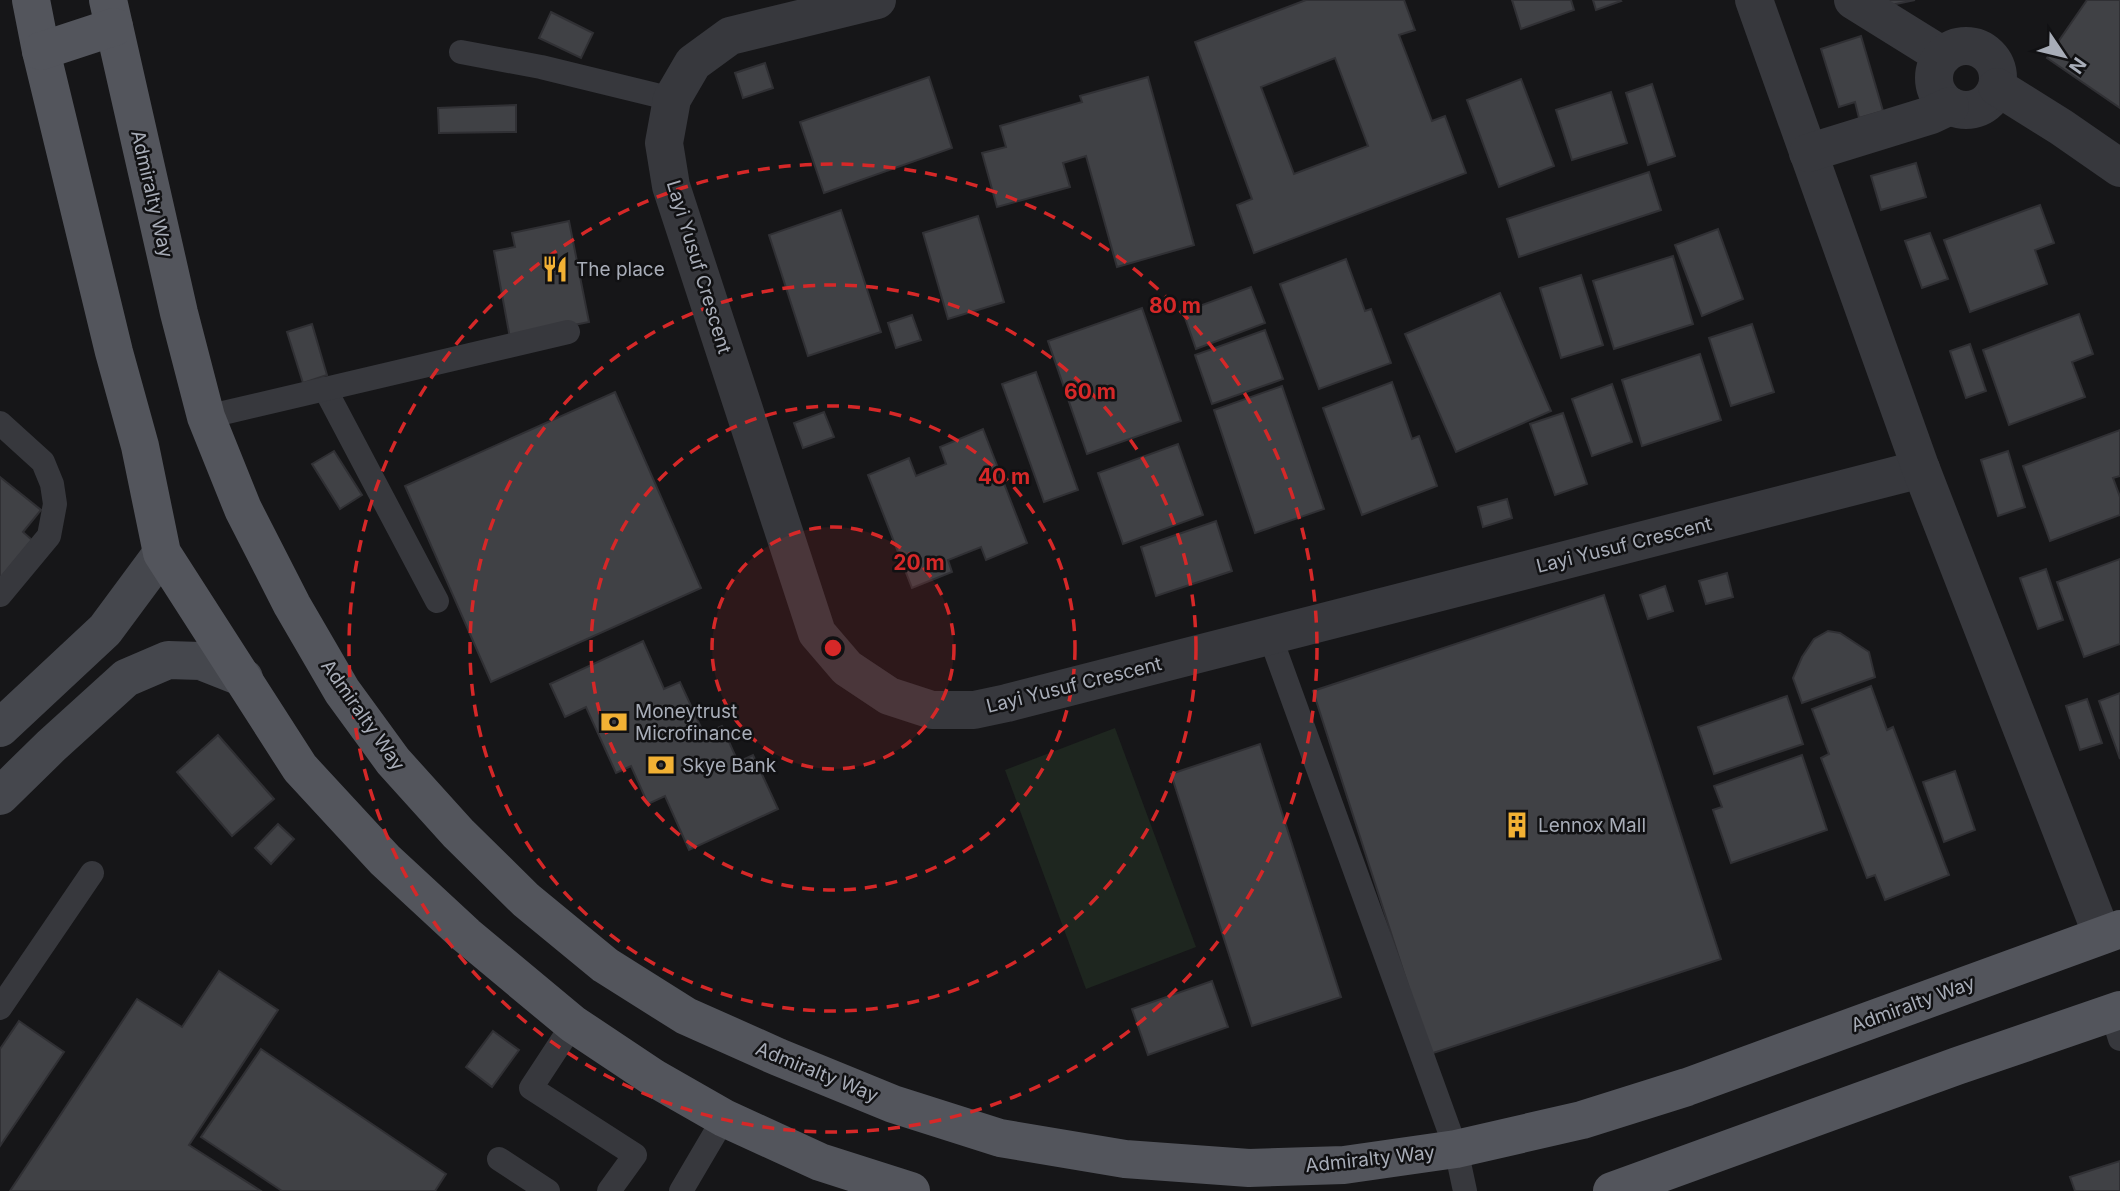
<svg xmlns="http://www.w3.org/2000/svg" width="2120" height="1191" viewBox="0 0 2120 1191" font-family="Inter,sans-serif">
<rect width="100%" height="100%" fill="#161618"/>
<path fill="#1e261f" d="M1115 728 1196 947 1086 989 1005 770Z"/>
<g fill="#404145" stroke="#303034" stroke-width="2" fill-rule="evenodd">
<path d="M1306 0H1404L1415 30 1399 35 1432 121 1445 116 1466 173 1254 253 1237 205 1252 199 1195 42ZM1335 58 1368 146 1294 174 1261 87Z"/>
<path d="M1512 0H1571L1574 10 1521 29Z"/>
<path d="M1593 0H1620L1621 1 1596 10Z"/>
<path d="M1870 0H1915L1872 9Z"/>
<path d="M2087 0H2120V108L2047 58Z"/>
<path d="M551 12 593 33 581 58 539 38Z"/>
<path d="M1861 36 1883 111 1859 118 1855 102 1839 107 1821 49Z"/>
<path d="M765 63 773 88 743 98 735 73Z"/>
<path d="M929 77 952 148 824 193 800 122Z"/>
<path d="M1148 77 1194 245 1117 267 1086 156 1063 163 1070 187 997 207 982 153 1006 147 1000 126 1082 102 1080 96Z"/>
<path d="M1521 79 1554 166 1499 187 1467 100Z"/>
<path d="M1652 84 1675 156 1648 165 1626 93Z"/>
<path d="M1611 92 1627 143 1572 160 1556 110Z"/>
<path d="M516 105V132L439 133 438 108Z"/>
<path d="M1916 163 1926 197 1881 210 1871 176Z"/>
<path d="M1649 172 1661 210 1519 257 1507 219Z"/>
<path d="M2040 205 2054 243 2035 250 2047 284 1970 312 1944 240Z"/>
<path d="M841 210 881 332 808 356 769 235Z"/>
<path d="M978 216 1004 302 948 319 923 233Z"/>
<path d="M569 221 589 322 510 338 494 251 515 247 512 233Z"/>
<path d="M1718 229 1743 299 1702 316 1675 245Z"/>
<path d="M1930 233 1948 279 1922 288 1905 241Z"/>
<path d="M1673 256 1693 324 1614 349 1593 281Z"/>
<path d="M1346 259 1365 311 1371 309 1391 363 1319 389 1280 284Z"/>
<path d="M1581 275 1603 345 1561 358 1540 288Z"/>
<path d="M1251 287 1265 323 1196 349 1183 312Z"/>
<path d="M1500 293 1551 411 1456 452 1405 334Z"/>
<path d="M1142 308 1181 421 1087 454 1048 341Z"/>
<path d="M2079 314 2093 354 2072 362 2085 397 2009 425 1983 350Z"/>
<path d="M912 315 921 340 896 348 888 323Z"/>
<path d="M312 324 327 375 303 383 287 332Z"/>
<path d="M1752 324 1774 392 1731 406 1709 338Z"/>
<path d="M1265 330 1283 379 1212 404 1195 355Z"/>
<path d="M1970 344 1986 391 1966 398 1950 351Z"/>
<path d="M1700 354 1721 420 1642 446 1622 380Z"/>
<path d="M1036 372 1078 490 1044 502 1002 384Z"/>
<path d="M1392 382 1412 439 1419 436 1437 486 1362 515 1323 408Z"/>
<path d="M1612 384 1632 442 1592 456 1572 399Z"/>
<path d="M1282 386 1324 509 1255 533 1214 410Z"/>
<path d="M615 392 701 588 491 682 405 486Z"/>
<path d="M824 412 834 437 803 448 794 423Z"/>
<path d="M1563 413 1587 484 1555 495 1530 424Z"/>
<path d="M983 429 1027 543 986 560 981 547 948 560 952 572 912 588 868 475 909 458 916 476 946 464 940 447Z"/>
<path d="M2120 430V476L2113 478 2120 497V515L2050 541 2023 466Z"/>
<path d="M1178 444 1203 515 1123 544 1098 473Z"/>
<path d="M334 451 362 495 340 509 312 464Z"/>
<path d="M2008 451 2025 507 1998 516 1981 460Z"/>
<path d="M0 477 41 510 23 532 32 540 0 579Z"/>
<path d="M1507 499 1512 518 1483 527 1478 507Z"/>
<path d="M1216 521 1232 571 1156 596 1141 547Z"/>
<path d="M2120 559V644L2084 657 2057 582Z"/>
<path d="M2046 569 2063 620 2038 629 2020 578Z"/>
<path d="M1727 573 1733 597 1706 604 1699 581Z"/>
<path d="M1665 586 1673 611 1648 619 1640 595Z"/>
<path d="M1604 595 1721 959 1430 1054 1313 691Z"/>
<path d="M1828 631 1840 633 1869 652 1875 677 1802 703 1793 678 1802 657 1814 639Z"/>
<path d="M643 641 664 689 680 682 704 734 722 726 738 762 753 755 778 809 689 850 665 796 648 804 631 766 616 773 586 707 565 717 550 684Z"/>
<path d="M1871 686 1887 730 1893 727 1949 875 1885 900 1875 875 1867 878 1821 758 1829 754 1812 709Z"/>
<path d="M2120 693V759L2099 701Z"/>
<path d="M1787 696 1803 744 1714 774 1698 727Z"/>
<path d="M2087 699 2102 743 2080 750 2066 706Z"/>
<path d="M218 735 274 799 232 836 177 772Z"/>
<path d="M1260 744 1341 997 1252 1026 1171 774Z"/>
<path d="M1802 755 1827 830 1731 863 1713 810 1722 807 1714 786Z"/>
<path d="M1955 771 1975 830 1944 842 1923 782Z"/>
<path d="M278 824 294 839 271 864 255 848Z"/>
<path d="M219 971 278 1010 189 1145 261 1191H10L137 999 182 1027Z"/>
<path d="M1212 981 1228 1027 1148 1055 1132 1009Z"/>
<path d="M19 1021 64 1052 0 1146V1049Z"/>
<path d="M493 1031 519 1050 492 1087 466 1067Z"/>
<path d="M261 1049 446 1174 435 1191H282L201 1137Z"/>
<path d="M2120 1161V1191H2075L2070 1177Z"/>
</g>
<g fill="none" stroke-linecap="round" stroke-linejoin="round">
<g stroke="#37383d" stroke-width="24">
<path d="M461 52 541 67 672 99"/>
<path d="M325 389 437 601"/>
<path d="M206 417 568 332"/>
<path d="M0 423 43 462 52 484 55 504 49 536 0 595"/>
<path d="M1270 636 1456 1149 1465 1191"/>
<path d="M0 1008 92 873"/>
<path d="M2112 1013 2120 1039"/>
<path d="M573 1024 531 1088 635 1155 609 1191"/>
<path d="M499 1159 548 1191"/>
<path d="M681 1191 724 1118"/>
</g>
<g stroke="#37383d" stroke-width="38">
<path d="M877 0 730 36 693 63 672 99 664 143 671 186 817 633 847 668 889 696 932 710H974L1007 703 1921 469"/>
<path d="M1754 0 1921 469 2102 935"/>
<path d="M1853 0 1943 56"/>
<circle cx="1966" cy="78" r="32"/>
<path d="M1997 87 2061 127 2120 168"/>
<path d="M1808 153 1931 115 1950 106"/>
</g>
<g stroke="#45474d" stroke-width="38">
<path d="M0 728 105 630 162 553"/>
<path d="M0 796 51 746 126 678 168 660 201 661 244 678"/>
</g>
<g stroke="#53555c" stroke-width="38">
<path d="M31 0 41 51 114 352 140 446 162 553 300 768 385 860 466 935 573 1024 654 1078 724 1118 820 1162 911 1191"/>
<path d="M108 0 179 313 206 417 243 509 292 605 342 691 393 761 458 833 526 900 605 965 686 1016 778 1057 893 1104 1000 1138 1125 1159 1249 1168 1344 1165 1456 1149 1582 1120 1687 1087 2120 929"/>
<path d="M41 51 114 27"/>
<path d="M1612 1191 1957 1066 2120 1010"/>
</g>
</g>
<circle cx="833" cy="648" r="121" fill="#d62828" fill-opacity=".12"/>
<g fill="none" stroke="#d62828" stroke-width="3.5" stroke-dasharray="12 9">
<circle cx="833" cy="648" r="121"/>
<circle cx="833" cy="648" r="242"/>
<circle cx="833" cy="648" r="363"/>
<circle cx="833" cy="648" r="484"/>
</g>
<defs>
<g id="restaurant-bare" transform="scale(2.1)"><path d="M-5-6h1v4h1v-4h1v4h1v-4h1v5L-1.5 .5V6h-2V.5L-5-1ZM5-6V6H3V1.5H1.5Q1.5-4 5-6Z" fill="#f2b134" stroke="#111113" stroke-width="2.5" paint-order="stroke"/></g>
<g id="bank-bare" transform="scale(2.1)"><path d="M-6-4H6V4H-6ZM0-2.3a2.3 2.3 0 1 0 0 4.6a2.3 2.3 0 1 0 0-4.6Z" fill="#f2b134" stroke="#111113" stroke-width="2.5" paint-order="stroke"/></g>
<g id="building-bare" transform="scale(2.1)"><path d="M-4-6H4V6H1V3H-1V6H-4ZM-2.5-4.3h1.7v1.8h-1.7ZM.8-4.3h1.7v1.8H.8ZM-2.5-1h1.7V.8h-1.7ZM.8-1h1.7V.8H.8Z" fill="#f2b134" stroke="#111113" stroke-width="2.5" paint-order="stroke"/></g>
</defs>
<g fill-rule="evenodd">
<use href="#restaurant-bare" x="555" y="269"/>
<use href="#bank-bare" x="614" y="722"/>
<use href="#bank-bare" x="661" y="765"/>
<use href="#building-bare" x="1517" y="825"/>
</g>
<g text-anchor="middle" dominant-baseline="central" stroke-width="5" stroke-linejoin="round" paint-order="stroke">
<g font-size="19" fill="#a8adb8" stroke="#111113">
<text transform="translate(152 194) rotate(77)">Admiralty Way</text>
<text transform="translate(699 267) rotate(73)">Layi Yusuf Crescent</text>
<text transform="translate(1624 545) rotate(-14)">Layi Yusuf Crescent</text>
<text transform="translate(1074 685) rotate(-14)">Layi Yusuf Crescent</text>
<text transform="translate(363 715) rotate(55)">Admiralty Way</text>
<text transform="translate(1913 1004) rotate(-20)">Admiralty Way</text>
<text transform="translate(817 1072) rotate(22)">Admiralty Way</text>
<text transform="translate(1370 1159) rotate(-6)">Admiralty Way</text>
</g>
<g font-size="19" fill="#a8adb8" stroke="#111113" text-anchor="start">
<text x="576" y="269">The place</text>
<text x="635" y="711">Moneytrust<tspan x="635" dy="22">Microfinance</tspan></text>
<text x="682" y="765">Skye Bank</text>
<text x="1538" y="825">Lennox Mall</text>
</g>
</g>
<circle cx="833" cy="648" r="10" fill="#d62828" stroke="#111113" stroke-width="3.5"/>
<g font-size="21" text-anchor="middle" font-weight="bold" fill="#d62828" stroke="#111113" stroke-width="5" stroke-linejoin="round" paint-order="stroke">
<text x="1175" y="313">80 m</text>
<text x="1090" y="399">60 m</text>
<text x="1004" y="484">40 m</text>
<text x="919" y="570">20 m</text>
</g>
<g transform="translate(2064 56) rotate(125)" stroke="#111113" stroke-width="5" paint-order="stroke">
<path d="M0-5L12 26L0 18L-12 26Z" fill="#a8adb8"/>
<text y="-10" font-size="19" font-weight="bold" text-anchor="middle" fill="#a8adb8">N</text>
</g>
</svg>
